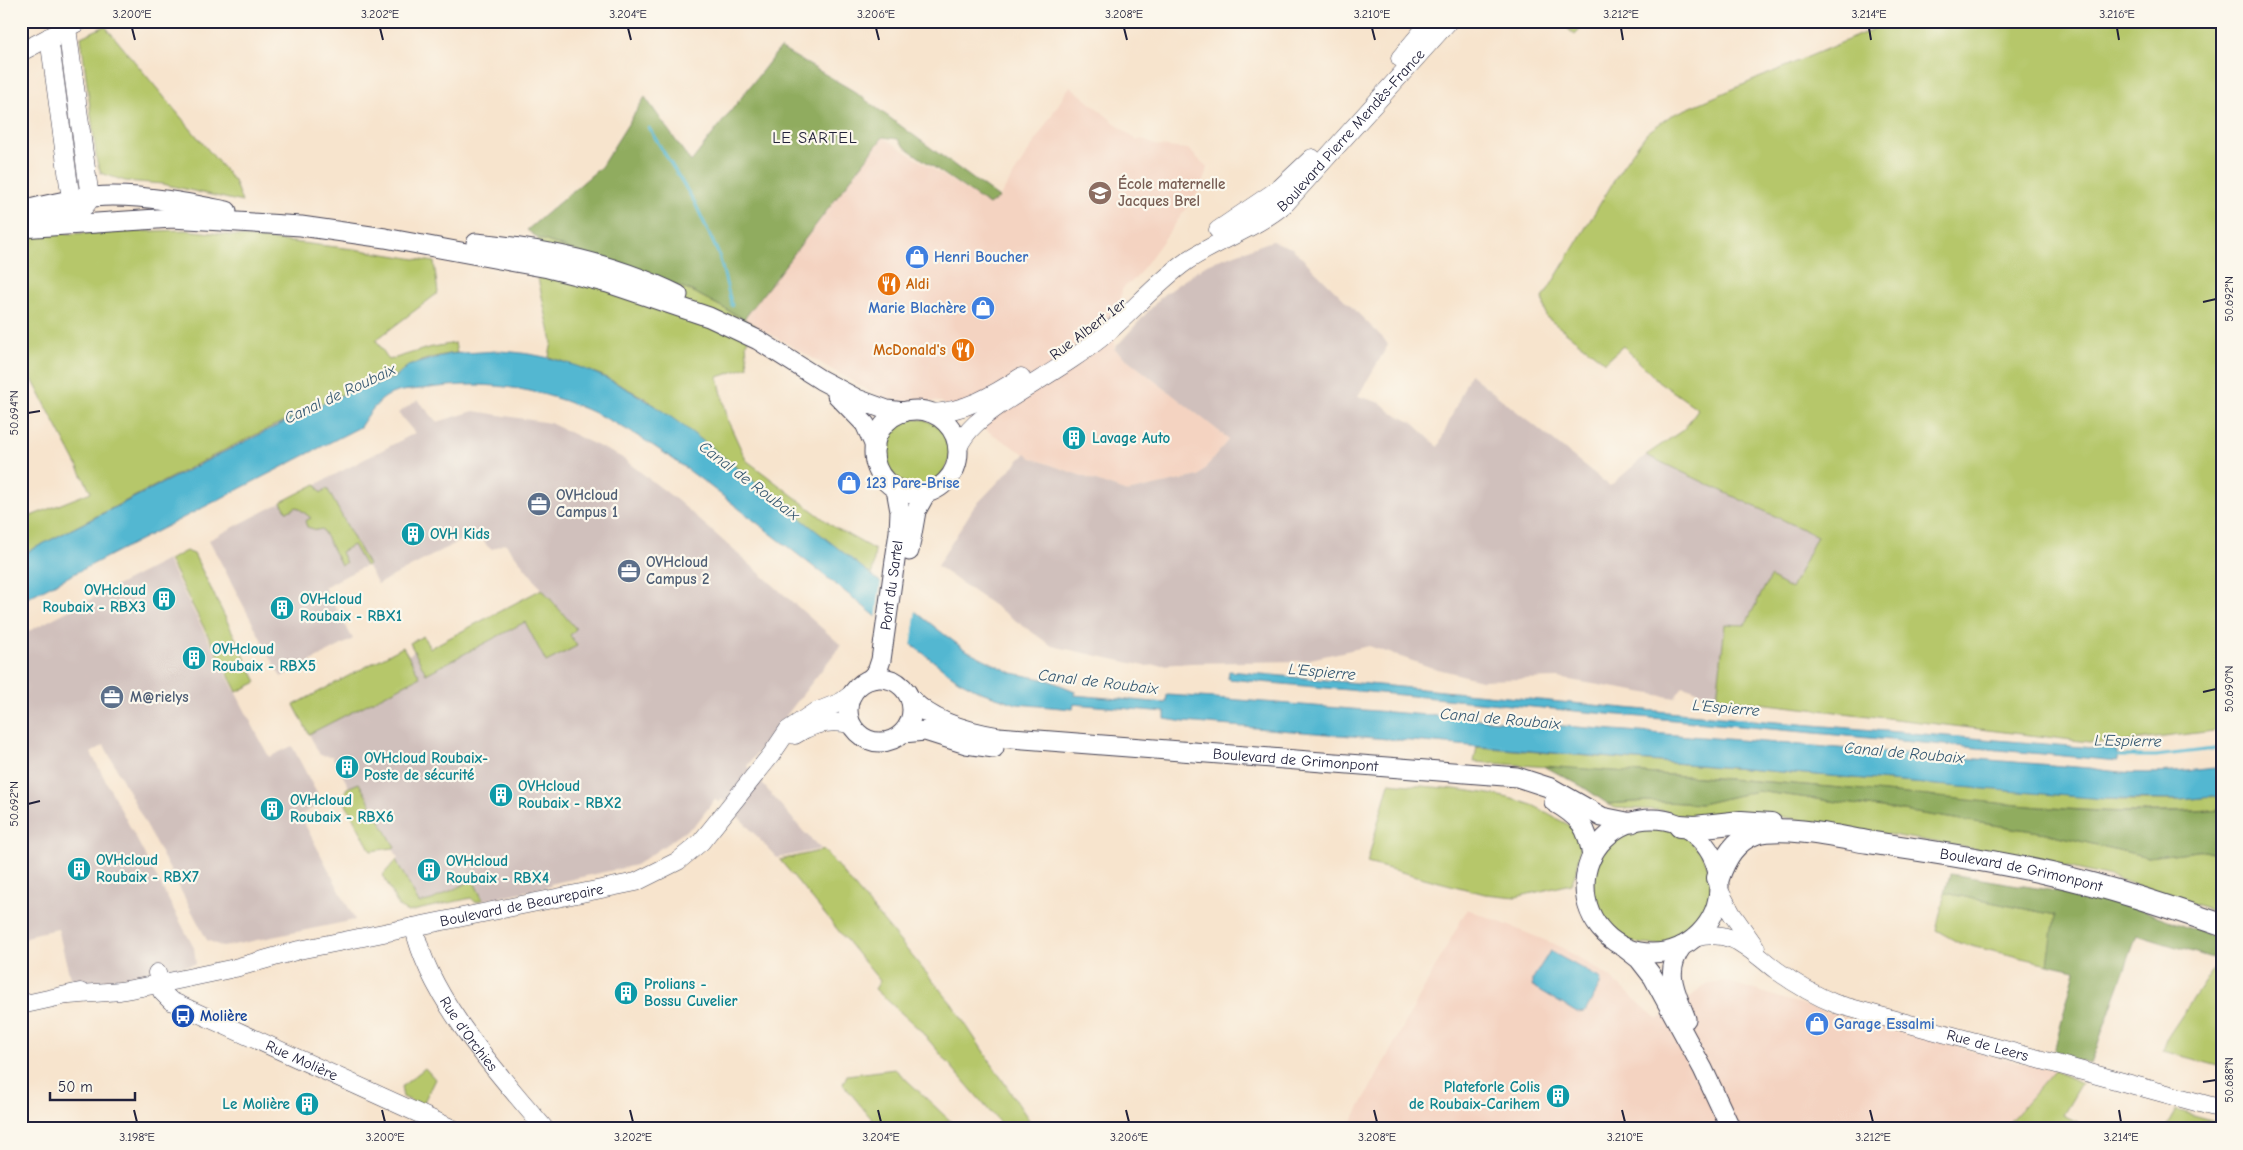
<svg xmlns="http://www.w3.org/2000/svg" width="2243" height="1150" viewBox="0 0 2243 1150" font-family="'Comic Neue',sans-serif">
<rect width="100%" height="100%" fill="#fbf7ec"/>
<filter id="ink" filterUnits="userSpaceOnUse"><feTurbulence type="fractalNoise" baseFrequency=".02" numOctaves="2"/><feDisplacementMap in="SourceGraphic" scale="10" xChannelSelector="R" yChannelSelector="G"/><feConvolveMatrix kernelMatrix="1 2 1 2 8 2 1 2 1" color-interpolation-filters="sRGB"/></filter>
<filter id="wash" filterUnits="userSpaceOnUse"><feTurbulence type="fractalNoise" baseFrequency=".0096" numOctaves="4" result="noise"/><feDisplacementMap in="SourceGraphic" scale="20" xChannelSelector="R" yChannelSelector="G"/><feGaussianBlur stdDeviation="1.12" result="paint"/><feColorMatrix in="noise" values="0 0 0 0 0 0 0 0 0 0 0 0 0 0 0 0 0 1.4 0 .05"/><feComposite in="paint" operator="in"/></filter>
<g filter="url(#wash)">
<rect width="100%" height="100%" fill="#f7e4cd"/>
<g fill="#f4d3c1">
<path d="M1070 86 1137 141 1141 139 1158 146 1188 149 1207 167 1202 187 1136 278 1122 289 1114 349 1229 439 1199 476 1127 492 1031 458 941 402 885 400 744 319 883 137 989 205 999 198Z"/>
<path d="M1467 909 1559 946 1609 976 1658 1020 1688 1000 1702 986 1725 981 1846 1018 2054 1071 2003 1129H1348Z"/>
</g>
<g fill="#d0c0bc">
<path d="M1272 241 1292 248 1384 339 1388 345 1358 396 1381 403 1392 413 1412 422 1438 447 1470 374 1610 486 1646 455 1817 536 1791 589 1770 578 1745 625 1725 624 1717 698 1683 686 1675 698 1558 678 1481 680 1430 667 1369 646 1301 661 1191 663 1145 666 1052 646 937 566 974 507 1026 453 1031 458 1127 492 1199 476 1229 439 1114 349 1163 295 1207 264Z"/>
<path d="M418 400 437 422 474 411 550 423 621 457 678 501 841 645 747 766 803 831 821 849 777 858 722 799 719 803 715 799 696 824 636 865 550 884 551 886 475 902 471 898 408 912 399 907 383 875 398 858 393 848 371 851 342 797 349 787 332 756 320 755 294 705 403 647 409 655 414 651 410 643 423 636 430 648 542 589 505 543 493 549 488 547 477 532 378 584 367 565 324 587 353 639 281 677 209 540 415 433 398 413Z"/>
<path d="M167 560 269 757 292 746 322 803 300 815 355 920 223 947 207 940 104 745 91 753 194 948 196 964 72 986 58 929 33 934 21 942V635Z"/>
</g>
<g fill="#b6c76a" stroke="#6c7452">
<path d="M1559 21H1589L1575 35Z"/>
<path d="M1892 21H2222V730L2106 744 1717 698 1725 624 1745 625 1770 577 1791 589 1817 536 1646 455 1683 430 1698 409 1658 381 1623 346 1605 362 1546 317 1543 298 1626 161 1647 133 1670 116Z"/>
<path d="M105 26 234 181 242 202 163 184 125 181 101 173 97 162 81 37Z"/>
<path d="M185 230 354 249 434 262 438 293 376 340 389 360 428 348 455 343 457 353C444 354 420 360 409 366 401 370 397 377 388 381 379 384 370 383 362 386 246 435 134 498 21 555V520L91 492 21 358V235Z"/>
<path d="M538 238 690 290 755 325 746 344 748 367 718 377 728 421 746 460 834 527 875 550 872 576 645 398 601 375 549 357 552 342 537 274Z"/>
<circle cx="917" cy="452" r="33"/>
<path d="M316 484 321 493 327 488 368 565 365 566 353 545 341 552 346 563 341 565 322 529 317 530 307 527 305 521 311 518 297 507 287 512 281 502Z"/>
<path d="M186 551 194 554 257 682 237 692 169 560Z"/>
<path d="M542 589 576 629 570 635 577 646 546 662 525 622 426 674 410 643 423 636 430 648Z"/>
<path d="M403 647 420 677 309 734 294 705Z"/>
<path d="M1477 747 2121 800H2180L2222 796V809C2105 819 1988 801 1872 791 1740 778 1607 771 1474 762Z"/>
<path d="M359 783 395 847 393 848 371 851 342 797 347 788Z"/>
<path d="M1389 783C1436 788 1487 789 1532 805 1540 808 1547 814 1555 818 1565 823 1576 826 1579 840 1582 853 1577 872 1571 884L1516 897 1485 894 1367 863Z"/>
<path d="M1757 791 1897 810 2046 833 2148 857 2205 850 2222 855V914L2115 878 2024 857 1777 816H1683L1660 810 1615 808 1608 804 1646 801 1701 804Z"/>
<circle cx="1652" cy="886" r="59"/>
<path d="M824 850 952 1004 1035 1129H1005L919 1029 875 989 880 981 780 860Z"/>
<path d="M396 860 419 903 432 900 473 880 483 900 475 902 471 898 408 912 399 907 383 875Z"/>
<path d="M1945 893 2056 915 2048 964 1959 943 1936 930Z"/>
<path d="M2219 960 2222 961V1067L2163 1051 2167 1038Z"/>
<path d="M425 1068 435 1079 422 1106 403 1097 401 1087Z"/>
<path d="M895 1069 959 1129H880L843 1084 847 1075Z"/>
<path d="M2054 1071 2082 1083 2063 1115 2092 1129H2003Z"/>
<path d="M2176 1110 2222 1123V1129H2165Z"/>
</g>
<g fill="#90ac5e" stroke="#59674c">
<path d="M780 48 852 90 999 198 989 205 906 148 898 139 883 137 744 319 690 290 538 238 527 230 601 167 645 97 691 162Z"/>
<path d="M1544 766C1665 775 1785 782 1906 794 2010 803 2117 820 2222 809V855L2205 850 2148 857 2046 833 1897 810 1757 791 1701 804 1646 801 1608 804 1583 787Z"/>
<path d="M1950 874 2080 895 2141 910 2222 940V961L2137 935 2091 1064 2053 1055 2075 970 2048 964 2055 915 1945 893Z"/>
</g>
<g fill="#53b7d1" stroke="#3a6c86">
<path d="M497 351C601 355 671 415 748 477 794 513 839 549 884 585 910 607 936 629 964 649L1012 673 1048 680 1075 691 1074 695 1166 703 1167 695 1214 698 2089 768C2134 776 2177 773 2222 767V796L2180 800 2104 799 1184 722 1165 719V712L1074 704 1073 709 1017 704 981 692 958 680C893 631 830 579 765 529 666 452 573 371 438 387 394 393 387 385 360 427L21 601V555L220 454 322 404 365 385H375L396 377 408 366 449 354Z"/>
<path d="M1229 671 1764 721 2118 750V761L1228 679Z"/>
<path d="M1550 951 1601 979 1600 985 1585 1012 1577 1013 1532 986V980Z"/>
</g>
<path fill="#f7e4cd" d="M881 580 916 608 911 648 876 620Z"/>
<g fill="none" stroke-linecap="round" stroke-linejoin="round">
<g stroke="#53b7d1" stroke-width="3">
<path d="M649 128 695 203 719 255 732 306"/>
<path d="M2114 756H2156L2222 748"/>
</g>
</g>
</g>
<g filter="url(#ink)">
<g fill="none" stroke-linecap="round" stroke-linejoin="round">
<g stroke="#423f51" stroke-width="19">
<g id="secondary">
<path d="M49 37 69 186 72 200 80 212"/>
<path d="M21 52 80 21"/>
<path d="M1400 58 1431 21"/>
<path d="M21 219C41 216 82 221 90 198L67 28"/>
<path d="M1218 230 1280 188 1312 158"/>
<path d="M930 413C964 412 994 395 1021 377"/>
<path id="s1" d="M958 448C966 429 983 417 1000 405 1036 381 1075 360 1107 333 1135 309 1157 282 1187 261 1218 240 1257 228 1286 203L1449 21"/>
<path d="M795 735C812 724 832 719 852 725"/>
<path d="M1719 890 1732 914 1756 948"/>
<path id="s2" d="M414 927C429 999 498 1073 545 1129"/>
<path id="s3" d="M1694 938C1732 927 1748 949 1776 970 1794 983 1814 995 1836 1004L2222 1109"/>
<path id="s4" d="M157 973 162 992 171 1001 453 1129"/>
<path id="s5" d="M69 995 120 991 159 984 235 968 299 950 636 882 678 861 701 842 771 755 788 730 813 713 841 702 853 693"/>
<path d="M21 1005 80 992"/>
</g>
</g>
<g stroke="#423f51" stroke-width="21">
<g id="primary">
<path d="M21 211C51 204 82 196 113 196 151 196 190 204 227 211"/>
<path d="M21 228 172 218 301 226 385 238 548 268 608 283 709 317 758 340 821 380 857 399 887 410 904 412"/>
<path d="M476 243C545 249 616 264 678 295"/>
<path d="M837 395 865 424 875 446"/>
<circle cx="916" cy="452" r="42"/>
<path d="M909 551 916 511 926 493"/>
<circle cx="880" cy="710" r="32"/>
<path id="s6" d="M870 679 877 672 881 660 899 532 900 511 896 489"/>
<path id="s7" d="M911 699C932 722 968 732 999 737L1517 777 1551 788 1602 817 1632 823"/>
<path d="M903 733 925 731 966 744 994 748"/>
<path d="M1554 802C1580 817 1588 827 1592 857"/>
<circle cx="1652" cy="886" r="67"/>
<path d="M1682 946C1663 973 1676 992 1686 1019"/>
<path d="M1626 949 1639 959 1653 977 1703 1069 1731 1129"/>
</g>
</g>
<g stroke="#423f51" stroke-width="24">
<g id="highway">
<path d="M1680 826 1695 827 1741 822 1771 824"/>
<path id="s8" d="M1718 878C1725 858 1735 840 1756 833 1785 825 1838 837 1868 842 1930 852 1991 860 2051 874 2109 887 2166 906 2222 925"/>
</g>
</g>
<use href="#secondary" stroke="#fff" stroke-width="18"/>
<use href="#primary" stroke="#fff" stroke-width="19"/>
<use href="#highway" stroke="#fff" stroke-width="22"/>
</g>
</g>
<path fill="none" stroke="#22223b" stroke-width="2" d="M132 28 135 40M380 28 383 40M628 28 631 40M876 28 879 40M1124 28 1127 40M1372 28 1375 40M1621 28 1623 40M1869 28 1871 40M2117 28 2119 40M2203 302 2216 299M28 413 40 411M2203 692 2216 689M28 804 40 801M2203 1082 2216 1080M134 1110 137 1122M382 1110 385 1122M630 1110 633 1122M878 1110 881 1122M1126 1110 1129 1122M1374 1110 1377 1122M1622 1110 1625 1122M1870 1110 1873 1122M2119 1110 2121 1122"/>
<defs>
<g id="school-disc" transform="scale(1.25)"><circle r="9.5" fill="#8d6e63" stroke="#fbf7ec"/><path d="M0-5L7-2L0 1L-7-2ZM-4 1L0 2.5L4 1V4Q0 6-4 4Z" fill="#fff"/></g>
<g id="shop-disc" transform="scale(1.25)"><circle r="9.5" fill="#3f7fe0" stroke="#fbf7ec"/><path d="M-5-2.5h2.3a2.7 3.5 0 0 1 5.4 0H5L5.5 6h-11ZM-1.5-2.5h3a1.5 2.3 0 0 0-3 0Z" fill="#fff"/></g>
<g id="restaurant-disc" transform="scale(1.25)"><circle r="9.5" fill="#e8710a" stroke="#fbf7ec"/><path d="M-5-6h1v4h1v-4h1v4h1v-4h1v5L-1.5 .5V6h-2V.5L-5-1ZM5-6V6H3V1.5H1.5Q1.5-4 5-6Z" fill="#fff"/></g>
<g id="building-disc" transform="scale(1.25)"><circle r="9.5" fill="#0f9aa8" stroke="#fbf7ec"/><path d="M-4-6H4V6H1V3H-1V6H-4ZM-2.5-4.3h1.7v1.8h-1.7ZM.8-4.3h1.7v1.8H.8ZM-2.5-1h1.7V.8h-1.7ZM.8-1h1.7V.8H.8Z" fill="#fff"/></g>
<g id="office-disc" transform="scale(1.25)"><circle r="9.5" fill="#5c6f8a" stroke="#fbf7ec"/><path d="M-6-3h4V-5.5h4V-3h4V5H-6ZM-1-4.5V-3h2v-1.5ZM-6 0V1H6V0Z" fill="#fff"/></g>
<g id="bus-disc" transform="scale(1.25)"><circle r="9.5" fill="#1a4fb4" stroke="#fbf7ec"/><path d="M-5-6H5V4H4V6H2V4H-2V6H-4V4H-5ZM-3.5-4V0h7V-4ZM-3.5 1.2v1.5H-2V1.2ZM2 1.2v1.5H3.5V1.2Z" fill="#fff"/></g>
</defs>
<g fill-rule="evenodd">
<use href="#school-disc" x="1100" y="193"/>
<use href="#shop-disc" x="917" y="257"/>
<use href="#restaurant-disc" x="889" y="284"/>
<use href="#shop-disc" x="983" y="308"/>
<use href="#restaurant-disc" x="963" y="350"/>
<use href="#building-disc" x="1074" y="438"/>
<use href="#shop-disc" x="849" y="483"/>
<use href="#office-disc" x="539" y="504"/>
<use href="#building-disc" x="413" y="534"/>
<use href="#office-disc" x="629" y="571"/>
<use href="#building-disc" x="164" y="599"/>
<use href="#building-disc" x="282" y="608"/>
<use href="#building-disc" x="194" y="658"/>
<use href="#office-disc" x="112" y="697"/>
<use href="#building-disc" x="347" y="767"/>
<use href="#building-disc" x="501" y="795"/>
<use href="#building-disc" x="272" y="809"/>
<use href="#building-disc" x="79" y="869"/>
<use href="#building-disc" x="429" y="870"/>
<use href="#building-disc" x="626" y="993"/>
<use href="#bus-disc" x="183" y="1016"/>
<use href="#shop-disc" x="1817" y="1024"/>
<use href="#building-disc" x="1558" y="1096"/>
<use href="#building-disc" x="307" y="1104"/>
</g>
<g text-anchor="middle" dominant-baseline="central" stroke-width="4.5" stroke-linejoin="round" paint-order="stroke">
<g font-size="15" fill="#22223b" stroke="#fbf7ec">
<text stroke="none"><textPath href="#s1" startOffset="510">Boulevard Pierre Mendès-France</textPath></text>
<text transform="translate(1088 329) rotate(-37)">Rue Albert 1er</text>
<text stroke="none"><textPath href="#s6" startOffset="98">Pont du Sartel</textPath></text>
<text stroke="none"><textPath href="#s7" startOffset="395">Boulevard de Grimonpont</textPath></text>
<text stroke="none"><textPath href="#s8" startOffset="330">Boulevard de Grimonpont</textPath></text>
<text stroke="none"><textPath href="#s5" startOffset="462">Boulevard de Beaurepaire</textPath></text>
<text stroke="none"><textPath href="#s2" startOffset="121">Rue d'Orchies</textPath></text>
<text stroke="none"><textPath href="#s3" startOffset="319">Rue de Leers</textPath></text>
<text stroke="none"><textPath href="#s4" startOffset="176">Rue Molière</textPath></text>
</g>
<g font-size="15" font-weight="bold" fill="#785e54" stroke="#fbf7ec" text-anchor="start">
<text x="1118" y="184">École maternelle<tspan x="1118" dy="17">Jacques Brel</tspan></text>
</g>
<g font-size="15" font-weight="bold" fill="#366cbe" stroke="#fbf7ec" text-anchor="start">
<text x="934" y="257">Henri Boucher</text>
<text x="966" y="308" text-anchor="end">Marie Blachère</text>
<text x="866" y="483">123 Pare-Brise</text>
<text x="1834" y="1024">Garage Essalmi</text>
</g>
<g font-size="15" font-weight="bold" fill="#c56008" stroke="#fbf7ec" text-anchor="start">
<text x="906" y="284">Aldi</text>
<text x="946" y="350" text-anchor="end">McDonald's</text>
</g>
<g font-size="15" font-weight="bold" fill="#0d838f" stroke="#fbf7ec" text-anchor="start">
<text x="1092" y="438">Lavage Auto</text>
<text x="430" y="534">OVH Kids</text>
<text x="146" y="590" text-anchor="end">OVHcloud<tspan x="146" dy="17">Roubaix - RBX3</tspan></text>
<text x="300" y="599">OVHcloud<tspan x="300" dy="17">Roubaix - RBX1</tspan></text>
<text x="212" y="649">OVHcloud<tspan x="212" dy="17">Roubaix - RBX5</tspan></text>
<text x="364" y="758">OVHcloud Roubaix-<tspan x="364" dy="17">Poste de sécurité</tspan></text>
<text x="518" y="786">OVHcloud<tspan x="518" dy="17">Roubaix - RBX2</tspan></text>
<text x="290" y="800">OVHcloud<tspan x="290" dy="17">Roubaix - RBX6</tspan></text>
<text x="96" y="860">OVHcloud<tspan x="96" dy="17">Roubaix - RBX7</tspan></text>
<text x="446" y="861">OVHcloud<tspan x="446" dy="17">Roubaix - RBX4</tspan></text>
<text x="644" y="984">Prolians -<tspan x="644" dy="17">Bossu Cuvelier</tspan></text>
<text x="1540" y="1087" text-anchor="end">Plateforle Colis<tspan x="1540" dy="17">de Roubaix-Carihem</tspan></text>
<text x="290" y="1104" text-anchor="end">Le Molière</text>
</g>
<g font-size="15" font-weight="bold" fill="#4e5e75" stroke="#fbf7ec" text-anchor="start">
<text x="556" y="495">OVHcloud<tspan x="556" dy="17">Campus 1</tspan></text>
<text x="646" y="562">OVHcloud<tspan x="646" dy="17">Campus 2</tspan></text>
<text x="130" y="697">M@rielys</text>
</g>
<g font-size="15" font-weight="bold" fill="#164399" stroke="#fbf7ec" text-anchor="start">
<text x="200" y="1016">Molière</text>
</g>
<g font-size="16" letter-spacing="1" fill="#22223b" stroke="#fbf7ec">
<text x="815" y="138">LE SARTEL</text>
</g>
<g font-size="16" font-style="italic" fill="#335670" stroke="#fbf7ec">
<text transform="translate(340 394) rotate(-25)">Canal de Roubaix</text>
<text transform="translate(749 481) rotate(37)">Canal de Roubaix</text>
<text transform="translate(1322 672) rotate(5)">L'Espierre</text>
<text transform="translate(1098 682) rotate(7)">Canal de Roubaix</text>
<text transform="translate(1726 708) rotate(5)">L'Espierre</text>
<text transform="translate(1500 719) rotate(5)">Canal de Roubaix</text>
<text transform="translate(2128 741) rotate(1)">L'Espierre</text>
<text transform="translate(1904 753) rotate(5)">Canal de Roubaix</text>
</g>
</g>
<rect width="2243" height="1150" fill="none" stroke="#fbf7ec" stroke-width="55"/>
<path d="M50 1092v8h85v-8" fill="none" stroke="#22223b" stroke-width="2.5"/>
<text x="58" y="1092" font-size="15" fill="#22223b" stroke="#fbf7ec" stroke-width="4" paint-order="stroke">50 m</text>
<rect x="28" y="28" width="2188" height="1094" fill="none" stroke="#22223b" stroke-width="2"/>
<g font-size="12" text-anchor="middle" fill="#22223b">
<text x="132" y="18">3.200°E</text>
<text x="380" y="18">3.202°E</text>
<text x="628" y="18">3.204°E</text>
<text x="876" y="18">3.206°E</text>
<text x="1124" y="18">3.208°E</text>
<text x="1372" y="18">3.210°E</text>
<text x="1621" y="18">3.212°E</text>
<text x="1869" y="18">3.214°E</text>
<text x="2117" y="18">3.216°E</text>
<text transform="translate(2229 299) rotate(-90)" y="4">50.692°N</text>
<text transform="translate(14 413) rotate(-90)" y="4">50.694°N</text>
<text transform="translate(2229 689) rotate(-90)" y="4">50.690°N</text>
<text transform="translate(14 804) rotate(-90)" y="4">50.692°N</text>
<text transform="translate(2229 1080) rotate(-90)" y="4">50.688°N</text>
<text x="137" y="1141">3.198°E</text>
<text x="385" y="1141">3.200°E</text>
<text x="633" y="1141">3.202°E</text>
<text x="881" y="1141">3.204°E</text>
<text x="1129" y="1141">3.206°E</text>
<text x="1377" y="1141">3.208°E</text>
<text x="1625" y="1141">3.210°E</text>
<text x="1873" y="1141">3.212°E</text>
<text x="2121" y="1141">3.214°E</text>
</g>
</svg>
